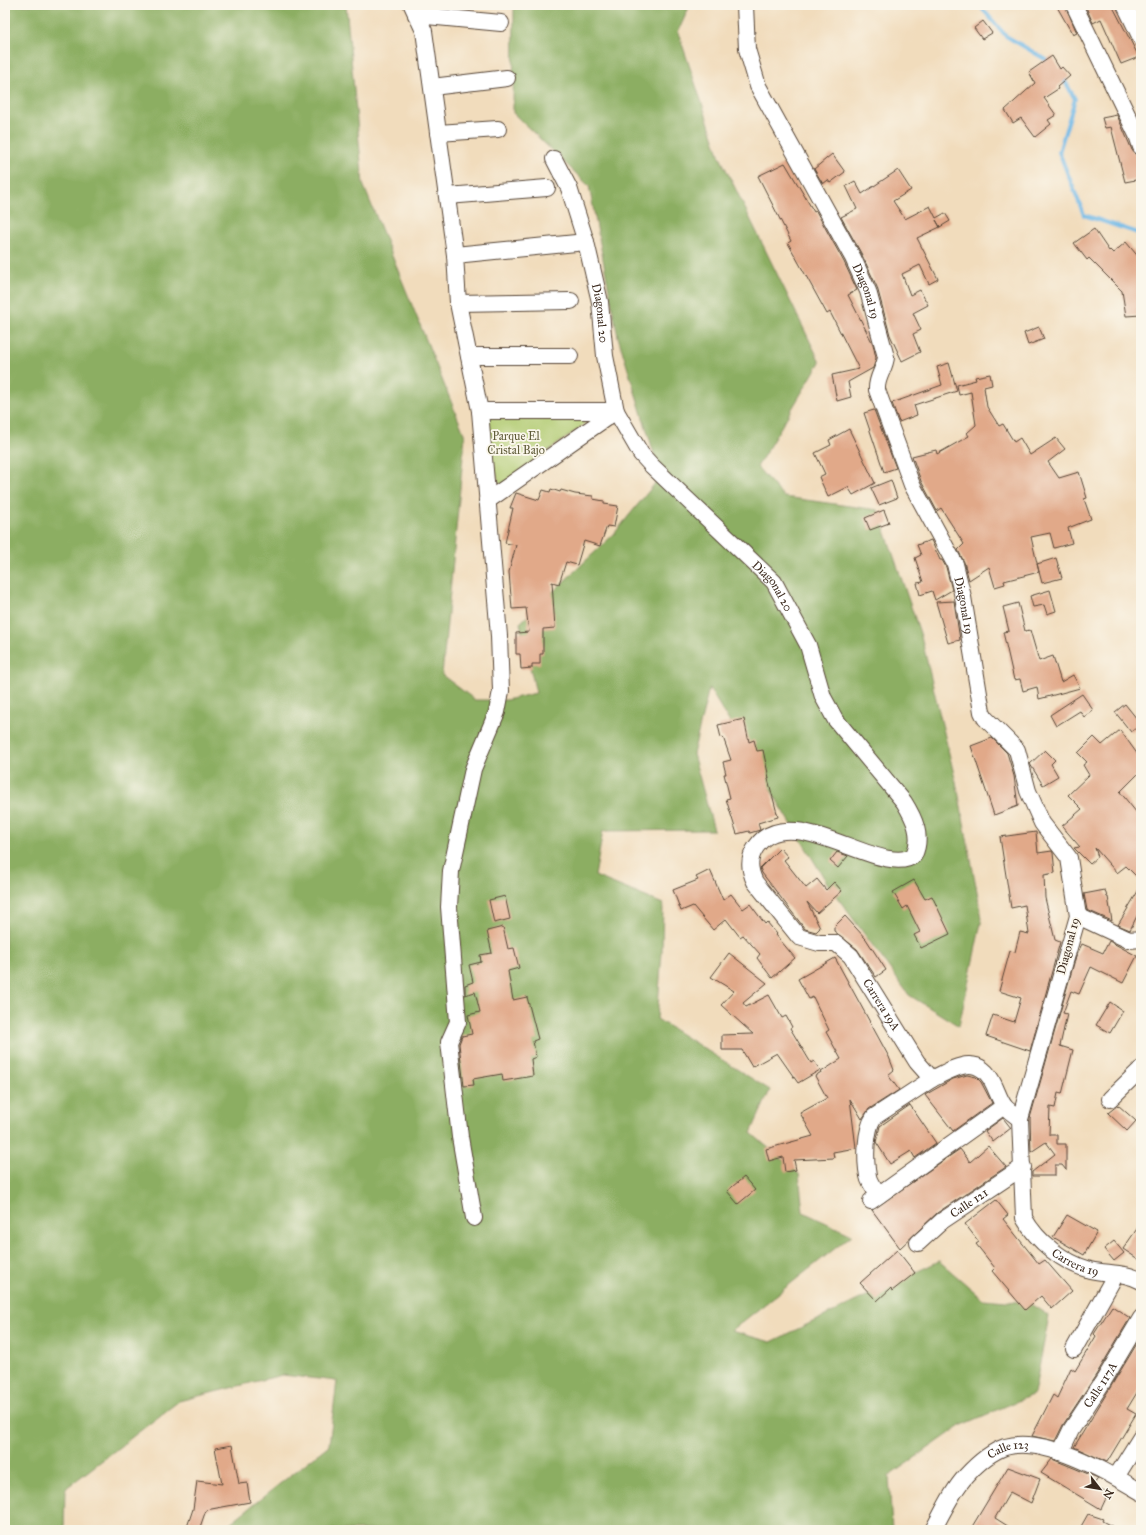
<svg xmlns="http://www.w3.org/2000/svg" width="1146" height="1535" viewBox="0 0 1146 1535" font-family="'IM FELL Great Primer',serif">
<rect width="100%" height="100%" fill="#fbf7ec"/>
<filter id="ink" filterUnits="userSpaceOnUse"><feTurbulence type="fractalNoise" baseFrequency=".025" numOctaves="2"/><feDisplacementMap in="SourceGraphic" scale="8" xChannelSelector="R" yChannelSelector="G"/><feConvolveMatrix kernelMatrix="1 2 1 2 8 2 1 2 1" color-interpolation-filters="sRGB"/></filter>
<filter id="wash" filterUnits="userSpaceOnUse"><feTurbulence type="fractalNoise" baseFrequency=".012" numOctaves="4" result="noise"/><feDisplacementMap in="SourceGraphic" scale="16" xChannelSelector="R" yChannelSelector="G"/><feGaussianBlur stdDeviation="0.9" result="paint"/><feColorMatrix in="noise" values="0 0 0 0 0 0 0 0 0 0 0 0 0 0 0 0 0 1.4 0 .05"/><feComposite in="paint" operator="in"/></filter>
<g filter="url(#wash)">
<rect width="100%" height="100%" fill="#f1dcbc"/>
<path fill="#b0ca70" stroke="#767a47" d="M488 415 590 418 581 427 500 486 490 453Z"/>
<path fill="#8cae62" stroke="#646c40" d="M5 5H346L363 184 465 436 442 675 475 700H506L536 693 520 623 614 534 661 476 618 337 589 186 513 113 514 5H690L678 32 720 157 820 362 757 467 784 497 878 510 921 636 958 791 982 918 959 1026 909 995 829 886 709 688 693 754 714 830 603 831 595 876 663 904 662 952 657 1019 770 1090 751 1133 799 1174 803 1212 852 1235 731 1331 771 1342 939 1261 983 1299 1029 1303 1049 1316 1034 1394 960 1426 889 1476 892 1530H225V1527L329 1445 337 1381 282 1375 179 1401 65 1489 64 1530H5Z"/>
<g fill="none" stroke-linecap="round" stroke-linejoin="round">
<g stroke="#6eb7e6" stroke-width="4">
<path d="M979 5 1006 36 1050 62"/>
<path d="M1062 76 1075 99 1059 152 1084 215 1141 234"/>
</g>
</g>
<g id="blocks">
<g fill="#e1a989">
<path d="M1056 5H1065L1077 33 1073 35Z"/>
<path d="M1085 5H1112L1139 57 1121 64 1101 19 1093 23Z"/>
<path d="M983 21 992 33 982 39 974 28Z"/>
<path d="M1052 56 1060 69 1062 67 1070 76 1057 87 1058 89 1044 98 1056 115 1048 120 1051 124 1035 137 1021 118 1013 123 1005 110 1035 83 1029 72Z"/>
<path d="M1117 115 1132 150 1135 154 1140 156 1141 179 1125 182 1111 127 1105 128 1102 118Z"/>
<path d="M832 154 845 172 830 183 828 180 823 184 814 169Z"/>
<path d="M785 163 814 212 816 211 844 262 857 290 848 295 873 344 876 358 875 362 873 368 848 382 851 397 837 401 832 375 859 369 830 312 827 314 788 243 791 241 758 176Z"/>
<path d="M898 170 911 190 893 201 905 219 930 206 936 218 945 213 950 221 940 227 936 220 940 227 917 238 938 279 929 284 920 265 902 274 910 295 920 290 928 305 913 313 921 330 913 334 920 352 902 361 890 335 877 287 861 253 841 217 857 209 846 186 855 181 862 194Z"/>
<path d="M1094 229 1109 251 1110 250 1113 253 1126 242 1141 260V315L1126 316 1122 291 1089 258 1087 260 1074 243Z"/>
<path d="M1039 327 1044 339 1028 345 1024 333Z"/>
<path d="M949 363 957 391 914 405 917 415 899 422 892 403 942 385 937 367Z"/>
<path d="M990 374 992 385 984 387 987 407 999 426 1003 424 1014 442 1020 438 1030 455 1056 438 1065 449 1048 462 1059 478 1079 472 1087 498 1084 499 1091 519 1068 528 1072 543 1054 548 1050 533 1031 537 1039 572 1004 581 1005 584 995 587 989 567 969 580 964 562 958 550 964 544 941 508 937 511 921 481 912 456 936 450 937 454 969 436 967 433 976 425 971 392 959 395 957 385 976 380 975 377Z"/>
<path d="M874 410 896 468 884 472 864 413Z"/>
<path d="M849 429 875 483 853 495 848 487 828 497 819 477 825 474 815 453 831 445 829 440Z"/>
<path d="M891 480 897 498 879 505 871 488Z"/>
<path d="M551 489 560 492 561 490 575 494 593 496V499L604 501V504L618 506 614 527 607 526 600 546 584 541 577 565 566 562 559 584 552 582 555 628 543 629V654H540V664H532V668L521 669 520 654H516V633L529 632 526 608 512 609 509 572 516 545 505 543 513 508H510L516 493 539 500 543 490 550 492Z"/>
<path d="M884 510 889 523 870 530 865 518Z"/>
<path d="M931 540 940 560H942L946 567 952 590 935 600 932 591 920 595 917 583 923 582 915 558 921 555 917 545Z"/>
<path d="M1056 558 1062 578 1042 583 1037 564Z"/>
<path d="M1050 590 1056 611 1047 614 1044 605 1033 607 1030 596Z"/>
<path d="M954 601 960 640 948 643 936 602Z"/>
<path d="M1018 603 1025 631 1030 630 1039 661 1053 656 1061 682 1073 675 1080 688 1039 699 1037 687 1023 691 1020 679 1014 680 1003 632 1009 631 1003 607Z"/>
<path d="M1082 694 1093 710 1084 717 1080 711 1056 726 1050 715Z"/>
<path d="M1125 704 1141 724 1131 732 1115 712Z"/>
<path d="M744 719 749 742 754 740 757 751 763 750 769 778 768 779 778 817 758 823 760 830 750 833 749 831 737 834 726 799 730 798 724 774H726L723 762 731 760 723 737 721 738 718 725Z"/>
<path d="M1120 730 1141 759V771L1120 792 1141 818V881L1126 866 1117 873 1095 848 1098 857 1090 864 1074 848 1080 847 1062 826 1082 809 1068 795 1089 775 1083 765 1087 762 1078 753 1094 737 1102 745Z"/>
<path d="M992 738 1007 753 1014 776 1018 806 994 815 971 746Z"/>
<path d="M1045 750 1055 760 1051 764 1058 776 1043 785 1030 764Z"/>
<path d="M1036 832 1038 853 1052 851 1053 853 1055 873 1044 875 1045 898 1055 940 1060 942 1030 1051 986 1036 993 1015 1014 1022 1021 998 999 991 1010 951 1015 952 1020 932 1029 934 1025 905 1011 908 1000 837Z"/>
<path d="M780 848 788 857 784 860 806 888 817 879 826 890 834 882 842 891 817 913 807 902 820 928 816 932 805 929 762 873 760 868Z"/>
<path d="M837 852 848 856 838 868 830 861Z"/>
<path d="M710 870 723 900 731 894 743 909 750 904 765 924 767 922 777 934 776 935 795 958 772 978 757 958 760 954 743 935 740 937 726 919 713 930 693 906 681 911 673 890 698 880 696 877Z"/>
<path d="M914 880 925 899 932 896 950 934 921 948 914 935 920 932 907 906 903 909 893 892Z"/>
<path d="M1141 886V908L1130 930 1118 925Z"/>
<path d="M1105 890 1107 897H1108L1112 921 1087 910 1084 894Z"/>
<path d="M505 896 510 919 494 923 489 900Z"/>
<path d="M845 916 866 939 886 970 876 977 857 949 834 931V927Z"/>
<path d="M503 927 508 949 514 948 519 968 508 971 513 1000 527 997 538 1039 533 1041 536 1057 531 1059 533 1076 503 1081 502 1074 473 1079 474 1085 464 1086 459 1044 462 1036 472 1034 468 1015 480 1012 475 992 465 995V985L473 982 469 965 481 962 480 955 492 953 487 931Z"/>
<path d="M1109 941 1137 956 1123 983 1091 967 1079 994 1071 991 1063 1013 1067 1014 1060 1046 1073 1050 1062 1094 1058 1093 1055 1108 1050 1107 1049 1135H1057V1144H1066V1170L1062 1165H1055V1176H1032V1172L1055 1154 1046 1142 1031 1152 1030 1118 1076 956 1082 944 1103 953Z"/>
<path d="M729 953 767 983 743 1003 746 1007 769 995 782 1018 786 1016 792 1027 790 1028 811 1063 814 1061 820 1070 798 1083 777 1053 752 1067 742 1050H722V1035L753 1034 721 1005 734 991 711 977Z"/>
<path d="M835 958 889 1057 894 1070 888 1075 899 1090 869 1109 862 1119 850 1099 856 1148 833 1152 834 1158 794 1160 796 1170 785 1172 783 1157 769 1161 766 1149 813 1136 800 1113 827 1098 815 1076 841 1059 826 1032 829 1030 813 997 809 999 798 979Z"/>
<path d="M1110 1002 1123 1011 1110 1033 1096 1025Z"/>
<path d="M967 1075 976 1077 981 1082 992 1103 953 1131 925 1095 953 1079Z"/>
<path d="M910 1105 936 1143 915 1158 911 1151 890 1164 876 1142 880 1126Z"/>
<path d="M1118 1105 1136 1121 1127 1131 1108 1113Z"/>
<path d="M1003 1118 1011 1128 993 1142 985 1131Z"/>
<path d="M988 1146 1006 1167 937 1213 900 1248 872 1210 960 1149 970 1162Z"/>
<path d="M744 1177 755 1190 738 1204 727 1191Z"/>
<path d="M996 1200 1008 1215 1003 1219 1039 1264 1045 1260 1072 1291 1052 1309 1041 1296 1025 1310 992 1271 995 1268 976 1244 979 1242 965 1224Z"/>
<path d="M1067 1215 1097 1232 1084 1255 1053 1237Z"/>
<path d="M1141 1223V1261L1123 1249Z"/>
<path d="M1114 1241 1124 1253 1114 1261 1104 1249Z"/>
<path d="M897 1250 915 1273 892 1291 891 1288 877 1301 860 1283Z"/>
<path d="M1112 1306 1130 1318 1096 1375 1063 1425 1055 1441 1032 1436 1053 1395 1057 1398 1071 1368 1075 1371 1096 1336 1094 1334Z"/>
<path d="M1141 1337V1386L1127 1409 1136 1414 1107 1462 1074 1447Z"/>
<path d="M232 1445 239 1484 247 1483 250 1502 206 1510 199 1530H186L193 1509 197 1481 222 1484 215 1448Z"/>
<path d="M1052 1459 1098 1478 1093 1486 1108 1494 1101 1509 1041 1473Z"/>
<path d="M1008 1467 1040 1479 1031 1503 1010 1492 995 1518 1014 1530H970Z"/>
<path d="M1088 1514 1103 1519 1102 1521 1119 1530H1079Z"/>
</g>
</g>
</g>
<g filter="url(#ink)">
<use href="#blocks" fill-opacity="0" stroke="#564536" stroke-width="1"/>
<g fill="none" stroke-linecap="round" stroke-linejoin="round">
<g stroke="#564536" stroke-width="18">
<g id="minor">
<path d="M412 5 424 31 455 255 458 303 480 411 499 636 501 691 497 712 473 769 451 871 449 907 458 1022 449 1042 460 1137 474 1218"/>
<path id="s1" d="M745 5 747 49 758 86 853 258 868 291 886 357C885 369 876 377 877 390L912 485 955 564 963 597 982 712 985 718 1017 750 1028 791 1042 823 1069 858 1078 916 1020 1119 1024 1218C1037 1242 1064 1263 1090 1270 1107 1274 1126 1272 1141 1281"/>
<path d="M1074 5 1137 135 1141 147"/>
<path d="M1125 5 1141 38"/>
<path d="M416 15 501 23"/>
<path d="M432 87 507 78"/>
<path d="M438 133 498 129"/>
<path id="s2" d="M554 159 569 188 586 242 600 302 605 356 616 411 641 454 652 466 774 582 808 645 823 697 835 719 904 802C914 818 923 836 914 855 884 880 789 797 756 847 748 859 749 869 755 882L799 937 819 943H836L851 956 917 1062 932 1079C956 1067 979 1052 994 1085 997 1091 1000 1101 1005 1107 1009 1111 1015 1115 1020 1119"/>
<path d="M448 196 547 188"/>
<path d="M455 255 586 242"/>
<path d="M458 303 571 301"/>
<path d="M469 356H570"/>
<path d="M480 411H616"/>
<path d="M487 501 616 411"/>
<path d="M1078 916 1129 940 1141 939"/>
<path d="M1110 1099 1141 1069"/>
<path d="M879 1195C875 1190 869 1183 868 1176 865 1160 865 1130 874 1117L932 1079"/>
<path d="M871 1201 1004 1106"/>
<path id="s3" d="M918 1243 942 1221 1023 1167"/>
<path d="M1074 1349 1116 1274"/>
<path id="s4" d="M1061 1451 1071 1430 1104 1380 1141 1318"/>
<path d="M1116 1477 1141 1437"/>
<path id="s5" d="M933 1530C943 1512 952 1491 966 1476 976 1465 991 1452 1005 1447 1044 1435 1108 1472 1141 1492"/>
</g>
</g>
<use href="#minor" stroke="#fff" stroke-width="16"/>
</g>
</g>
<g text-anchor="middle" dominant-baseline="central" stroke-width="3.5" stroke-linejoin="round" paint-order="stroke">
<g font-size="12" fill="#3b2a1e" stroke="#fbf7ec">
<text stroke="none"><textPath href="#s1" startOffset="315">Diagonal 19</textPath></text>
<text stroke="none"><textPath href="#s2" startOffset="162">Diagonal 20</textPath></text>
<text stroke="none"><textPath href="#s2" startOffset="498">Diagonal 20</textPath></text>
<text stroke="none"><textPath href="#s1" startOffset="652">Diagonal 19</textPath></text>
<text transform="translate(1068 946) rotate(-75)">Diagonal 19</text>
<text stroke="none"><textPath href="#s2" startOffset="1202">Carrera 19A</textPath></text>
<text stroke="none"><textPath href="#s3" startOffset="65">Calle 121</textPath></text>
<text stroke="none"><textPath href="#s1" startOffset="1372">Carrera 19</textPath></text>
<text stroke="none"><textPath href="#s4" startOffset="77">Calle 117A</textPath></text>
<text stroke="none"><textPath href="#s5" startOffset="115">Calle 123</textPath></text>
</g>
<g font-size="12" fill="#5e5a37" stroke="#fbf7ec">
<text x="516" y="436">Parque El<tspan x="516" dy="14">Cristal Bajo</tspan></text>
</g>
</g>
<rect width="1146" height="1535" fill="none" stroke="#fbf7ec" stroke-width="20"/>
<g transform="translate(1100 1489) rotate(121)" stroke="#fbf7ec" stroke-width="3" paint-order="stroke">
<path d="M0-3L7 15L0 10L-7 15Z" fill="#3b2a1e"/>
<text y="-6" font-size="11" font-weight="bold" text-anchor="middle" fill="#3b2a1e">N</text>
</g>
</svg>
